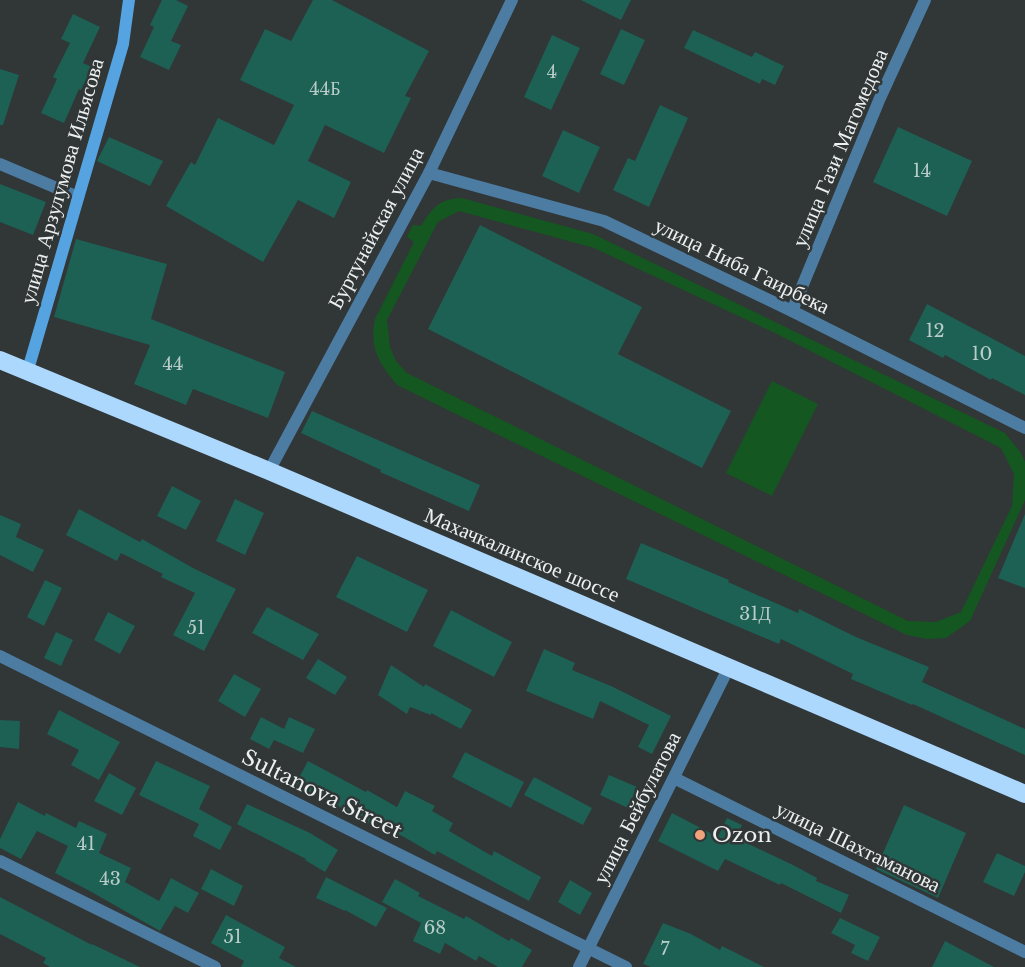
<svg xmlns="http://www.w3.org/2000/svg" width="1025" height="967" viewBox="0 0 1025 967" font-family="'Libre Baskerville',serif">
<rect width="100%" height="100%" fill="#313637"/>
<g fill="#155721" fill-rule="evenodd">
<path d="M462 198 593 234 1005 433 1021 453 1025 462V500L970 621 946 638 927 639 907 635 397 385C379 363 369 349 375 319L414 242 407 237 413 225 421 226C433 207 439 199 462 198ZM459 211 594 248 777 334 1001 448 1014 474 1012 506 961 612 936 622 908 621 407 373 396 361 390 347 387 320 438 222Z"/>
<path d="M772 381 818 404 772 496 726 473Z"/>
</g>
<g fill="#1d6054">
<path d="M162 0H176L188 6 171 41 181 45 169 70 140 57 154 27 150 25Z"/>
<path d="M313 0H332L429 51 405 96 411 98 384 153 325 125 308 161 351 182 334 218 298 200 263 262 166 206 191 162 195 165 218 118 274 145 294 105 240 80 265 29 291 41Z"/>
<path d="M581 0H631L621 20Z"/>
<path d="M73 14 100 27 83 63 92 67 81 90 79 89 64 123 41 113 57 79 53 77 70 43 61 39Z"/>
<path d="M621 29 645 40 624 85 600 74Z"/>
<path d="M693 30 752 57 755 52 784 66 775 85 762 79 760 84 684 48Z"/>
<path d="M552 35 580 48 551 110 524 97Z"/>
<path d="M0 69 19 75 3 125H0Z"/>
<path d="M660 105 688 118 649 207 613 190 628 158 635 161Z"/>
<path d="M898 127 972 161 947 216 873 182Z"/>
<path d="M563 130 600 147 579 193 542 176Z"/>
<path d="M109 137 163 161 150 186 97 161Z"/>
<path d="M0 184 46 202 33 235 0 222Z"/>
<path d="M480 225 642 307 618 354 731 411 702 468 428 329Z"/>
<path d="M76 239 167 264 151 319 285 372 268 418 193 389 186 405 134 384 150 345 54 317Z"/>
<path d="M927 304 1025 356V395L992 378 991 380 945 355 943 358 909 340Z"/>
<path d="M312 411 480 485 469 511 380 472 381 470 301 433Z"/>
<path d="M172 486 201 501 186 530 157 516Z"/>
<path d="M235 499 264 513 245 555 216 541Z"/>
<path d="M79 509 140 542 142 539 193 568 236 589 204 651 173 635 195 593 161 577 163 574 121 553 117 561 66 535Z"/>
<path d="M1025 514V588L998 578Z"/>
<path d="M0 515 21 524 16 537 44 550 33 572 0 555Z"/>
<path d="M641 543 729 580 728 582 798 613 799 609 856 637 929 667 922 682 1025 729V755L913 704 912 705 851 679 853 674 781 639 779 644 626 579Z"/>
<path d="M357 556 428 590 407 632 336 597Z"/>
<path d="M45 580 62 588 44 626 27 617Z"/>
<path d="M267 607 319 634 303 660 252 633Z"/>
<path d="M451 610 512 642 494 677 433 646Z"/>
<path d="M108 612 135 626 120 654 94 640Z"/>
<path d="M56 632 73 640 61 666 44 658Z"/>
<path d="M544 649 575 663 572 670 611 686 671 716 652 754 638 747 649 725 600 701 593 719 526 691Z"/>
<path d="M318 659 347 677 335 695 306 678Z"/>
<path d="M391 665 424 687 425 684 472 710 461 729 431 713V715L410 707 407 714 378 695Z"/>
<path d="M234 674 261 689 245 717 218 701Z"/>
<path d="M59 710 120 742 99 780 71 765 79 750 47 734Z"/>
<path d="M261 717 284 729 289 717 315 729 303 753 274 740 269 749 250 739Z"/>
<path d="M0 720 20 721 19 749 0 747Z"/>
<path d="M465 752 524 782 511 808 452 777Z"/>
<path d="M156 761 210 786 199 809 232 827 220 850 193 836 199 824 139 795Z"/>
<path d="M308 761 366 792 367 790 397 807 405 791 435 806 432 811 453 823 449 831 492 856 494 851 541 877 529 901 437 851 435 855 404 837 375 823 373 826 317 794 316 796 295 785Z"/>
<path d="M109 773 136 788 122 815 94 801Z"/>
<path d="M609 775 637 787 628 808 600 795Z"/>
<path d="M534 777 592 808 583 825 524 795Z"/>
<path d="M18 802 45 816 46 813 76 828 79 821 107 834 99 853 131 868 125 882 159 901 171 878 199 893 188 913 175 906 160 931 88 890 55 873 68 846 37 831 21 859 0 848V839Z"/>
<path d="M247 804 310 833 338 850 325 872 305 860 306 859 237 824Z"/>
<path d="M904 805 966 833 938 898 876 869Z"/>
<path d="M672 813 718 837 727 818 742 825 736 838 793 865 817 878 816 881 849 895 841 913 781 883 780 885 725 859 718 871 658 841Z"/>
<path d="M997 853 1025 866V872L1014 896 983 882Z"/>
<path d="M211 869 243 886 234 906 201 889Z"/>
<path d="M326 877 387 908 376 927 345 910V911L316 898Z"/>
<path d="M395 879 420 893 418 896 464 919 466 916 509 941 511 938 532 950 522 967H498L479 956 476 961 445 943 440 954 413 941 421 923 382 902Z"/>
<path d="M570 880 592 893 580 915 558 902Z"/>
<path d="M0 897 92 945V944L140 967H50L43 963 46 958 0 934Z"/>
<path d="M226 915 285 947 279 958 296 967H241L244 961 211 943Z"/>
<path d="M840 918 880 937 868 961 851 953 855 945 831 933Z"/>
<path d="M663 923 691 934 720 950 722 946 764 967H651L643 964Z"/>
<path d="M945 941 994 967H932Z"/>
</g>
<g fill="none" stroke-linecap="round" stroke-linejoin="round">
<g stroke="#4d7ca2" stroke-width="12">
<path d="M0 164 78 197"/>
<path d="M429 173 604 221 792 311 1025 428"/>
<path d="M792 311 880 98 925 0"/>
<path d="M269 471 429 173 512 0"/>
<path d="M0 656 626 967"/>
<path d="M674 778 1025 952"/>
<path d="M0 861 215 967"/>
<path d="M579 967 729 667"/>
</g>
<path stroke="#55a3e0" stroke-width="12" d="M27 373 123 44 129 0"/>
<path stroke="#acd8fd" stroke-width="18" d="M0 360 269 471 1025 794"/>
</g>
<circle fill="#f0a27a" stroke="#313637" stroke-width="2" cx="700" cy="835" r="6"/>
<g text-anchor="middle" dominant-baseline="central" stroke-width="5" stroke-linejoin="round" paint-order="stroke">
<g font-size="18" fill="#b9ccca">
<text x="552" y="72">4</text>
<text x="325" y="89">44Б</text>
<text x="922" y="171">14</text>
<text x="935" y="331">12</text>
<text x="982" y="354">10</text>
<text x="173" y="364">44</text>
<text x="755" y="614">31Д</text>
<text x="196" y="628">51</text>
<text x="86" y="844">41</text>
<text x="110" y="879">43</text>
<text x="435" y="928">68</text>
<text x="233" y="937">51</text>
<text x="665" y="949">7</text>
</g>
<g font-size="21" fill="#edf0f1" stroke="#313637">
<text transform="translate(840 148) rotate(-67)">улица Гази Магомедова</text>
<text transform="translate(62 181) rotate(-74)">улица Арзулумова Ильясова</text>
<text transform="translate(376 228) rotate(-62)">Буртунайская улица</text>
<text transform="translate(742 266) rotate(26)">улица Ниба Гаирбека</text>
<text transform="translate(522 555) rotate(23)">Махачкалинское шоссе</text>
<text transform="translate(322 794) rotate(26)">Sultanova Street</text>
<text transform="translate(637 808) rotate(-63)">улица Бейбулатова</text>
<text transform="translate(858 847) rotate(26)">улица Шахтаманова</text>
</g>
<g font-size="21" fill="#edf0f1" stroke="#313637" text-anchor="start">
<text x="712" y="835">Ozon</text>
</g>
</g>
</svg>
